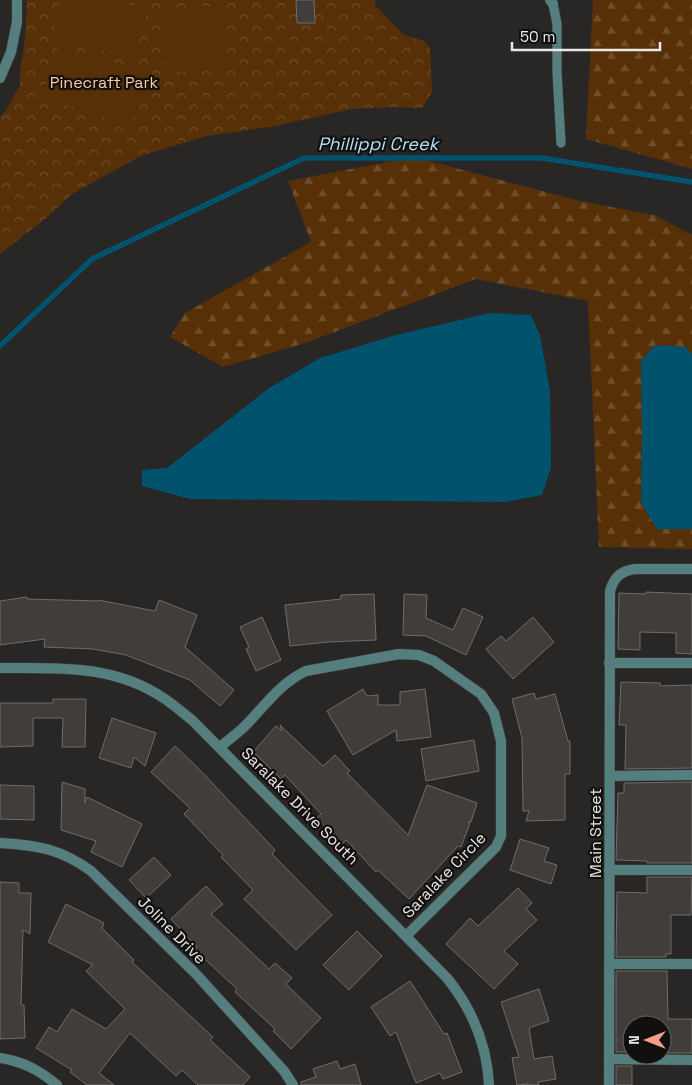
<svg xmlns="http://www.w3.org/2000/svg" width="692" height="1085" viewBox="0 0 692 1085" font-family="'Space Grotesk',sans-serif">
<defs>
<pattern id="forest-firs" width="22" height="20" patternUnits="userSpaceOnUse" patternTransform="scale(1.25)"><rect width="22" height="20" fill="#573008"/><path d="M5 1l3.5 6h-7zM16 11l3.5 6h-7z" fill="#6f4e2c"/></pattern>
<pattern id="park-crowns" width="20" height="18" patternUnits="userSpaceOnUse" patternTransform="scale(1.25)"><rect width="20" height="18" fill="#573008"/><path d="M2 6a3 3 0 1 1 6 0M12 15a3 3 0 1 1 6 0" fill="none" stroke="#6f4e2c"/></pattern>
</defs>
<rect width="100%" height="100%" fill="#292725"/>
<g fill="url(#forest-firs)">
<path d="M593 0H692V169L586 139Z"/>
<path d="M414 157 580 201 654 215 692 235V354L686 347 642 433 641 502 657 529H692V549L599 547 588 301 476 279 305 343 223 367 170 337 185 313 311 242 288 181Z"/>
</g>
<path fill="url(#park-crowns)" d="M27 0H375V5L404 35 424 41 430 48 432 92 422 108 392 107 351 109 275 126 207 136 140 156 72 194 45 219 0 254V117L6 110 20 85V73L25 39Z"/>
<g fill="#573008">
<path d="M61 0H112L147 8 135 57 52 37Z"/>
<path d="M224 6 226 70 166 72 164 9Z"/>
<path d="M58 47 148 72 132 126 42 97Z"/>
</g>
<g fill="#00526d">
<path d="M490 313 531 315 540 335 550 391 551 468 542 495 506 502 190 499 142 486V470L167 468 269 388 320 358 396 335Z"/>
<path d="M655 345 686 347 692 354V529H657L641 503 642 433 641 361Z"/>
</g>
<g fill="none" stroke-linecap="round" stroke-linejoin="round">
<path stroke="#00526d" stroke-width="5.5" d="M0 346 92 259 304 158H542L692 182"/>
</g>
<g fill="#403d3b" stroke="#6f6c6a">
<path d="M296 0H314L315 23H297Z"/>
<path d="M646 592 692 594V654L676 653V633L640 632V650L618 649 619 593 646 594Z"/>
<path d="M374 594 376 640 328 642 290 646 285 605 341 599V595Z"/>
<path d="M404 594 427 595 426 618 453 630 463 608 483 617 466 655 426 636 403 635Z"/>
<path d="M27 597V599L98 601V600L155 611 159 600 197 615 185 647 234 690 220 706 190 680 126 655 93 649 44 647 45 639 0 645V601Z"/>
<path d="M262 617 281 660 256 671 246 649 249 647 240 627Z"/>
<path d="M533 617 554 642 513 679 486 649 501 636 506 641Z"/>
<path d="M621 682 660 683V686L692 685V768L625 769 626 725H619Z"/>
<path d="M363 689 367 696 378 695V705H400V692L425 689 431 737 397 741 396 730 353 755 327 711Z"/>
<path d="M534 693 536 699 555 694 568 741H570V774H565V820L526 821 529 811H523L522 738 512 699Z"/>
<path d="M53 699H86L85 747H62L63 718H33V746L0 747V703H53Z"/>
<path d="M112 718 156 733 145 766 134 757 131 768 99 758Z"/>
<path d="M280 725 323 766 335 755 350 771 347 773 408 835 427 785 477 803 471 822H468L470 823 461 847 458 846 409 899 378 870 376 872 346 840 342 844 317 818 321 814 285 775 281 779 253 752 276 726 282 731Z"/>
<path d="M474 740 479 771 426 781 421 749Z"/>
<path d="M175 746 199 769 275 850 272 854 332 915 296 950 244 899 253 890 221 857 223 855 184 814 190 808 151 772Z"/>
<path d="M62 782 85 789V803L87 797 142 824 122 867 91 852 96 841 61 830Z"/>
<path d="M692 782V863H647V861L616 860 618 793H624V783Z"/>
<path d="M0 785 34 786V820L0 819Z"/>
<path d="M520 839 549 848 544 861 557 865 551 884 510 870Z"/>
<path d="M154 857 171 875 146 898 129 880Z"/>
<path d="M647 877H692L691 915H671V954H666V957H616L617 892 647 893Z"/>
<path d="M0 882 19 883V893H31L30 934 23 930 21 1005H24L25 1038 0 1039Z"/>
<path d="M206 886 223 904 211 914 269 969 275 963 292 978 286 984 321 1018 291 1049 273 1031 275 1029 235 992 237 989 195 950 197 947 171 919Z"/>
<path d="M518 888 532 903 526 909 537 920 504 951 518 964 494 989 446 944 470 918 478 926Z"/>
<path d="M66 904 104 923 102 928 134 960 132 962 213 1037 210 1040 250 1077 243 1085H198L182 1070 176 1076 130 1033 99 1073 114 1085H87L70 1072 72 1070 36 1048 49 1027 57 1032 72 1009 106 1029 125 1009 86 971 93 965 48 942Z"/>
<path d="M357 931 382 956 349 990 323 965Z"/>
<path d="M616 971H667L668 1019H692V1053H662V1025H632V1052H616Z"/>
<path d="M410 981 444 1034 447 1033 462 1072 443 1079 440 1073 416 1083 396 1032 390 1036 371 1007Z"/>
<path d="M539 989 549 1021 529 1028 534 1059 552 1056 556 1079 538 1082 539 1085H528V1084L517 1085 512 1058 519 1057 501 1002Z"/>
<path d="M337 1061 340 1069 355 1064 361 1085H301V1082L316 1077 313 1069Z"/>
<rect x="616" y="1066" width="16" height="19"/>
</g>
<g fill="none" stroke-linecap="round" stroke-linejoin="round">
<g stroke="#444240" stroke-width="10">
<path id="service" d="M553 4 557 24V72L561 143"/>
</g>
<g stroke="#444240" stroke-width="11">
<g id="minor">
<path d="M550 0 553 4"/>
<path d="M0 78 11 52 17 22V0"/>
<path d="M609 663H692"/>
<path d="M0 668C58 668 114 664 165 699 174 705 183 713 192 720L447 978C472 1009 487 1045 489 1085"/>
<path d="M220 747C228 740 237 734 245 726 264 707 280 683 306 671L399 654 419 655 434 661 481 694 494 713 501 741V836L496 847 407 935"/>
<path d="M610 776 692 775"/>
<path d="M0 843C37 845 61 849 91 871L196 974 284 1071 293 1085"/>
<path d="M609 870H692"/>
<path d="M610 964H692"/>
<path d="M0 1058C24 1062 39 1070 57 1085"/>
<path d="M609 1059 692 1060"/>
<path d="M609 1085 610 591C614 577 621 571 635 569H692"/>
</g>
</g>
<use href="#service" stroke="#557e7e" stroke-width="9"/>
<use href="#minor" stroke="#557e7e" stroke-width="10"/>
</g>
<g text-anchor="middle" dominant-baseline="central" stroke-width="4.5" stroke-linejoin="round" paint-order="stroke">
<g font-size="16" fill="#fcc9a0" stroke="#11100f">
<text x="104" y="82">Pinecraft Park</text>
</g>
<g font-size="16" fill="#ebe9e8" stroke="#11100f">
<text transform="translate(300 806) rotate(45)">Saralake Drive South</text>
<text transform="translate(595 833) rotate(-90)">Main Street</text>
<text transform="translate(444 875) rotate(-46)">Saralake Circle</text>
<text transform="translate(172 930) rotate(45)">Joline Drive</text>
</g>
<g font-size="18" font-style="italic" fill="#b5dff4" stroke="#11100f">
<text x="378" y="143">Phillippi Creek</text>
</g>
</g>
<g transform="translate(647 1040) rotate(270)"><circle r="24" fill="#11100f" stroke="#686766"/>
<path d="M0-4L9 19L0 12L-9 19Z" fill="#f49e87"/>
<text y="-8" font-size="14" font-weight="bold" text-anchor="middle" fill="#ebe9e8">N</text>
</g>
<path d="M512 42v8h148v-8" fill="none" stroke="#ebe9e8" stroke-width="2.5"/>
<text x="520" y="42" font-size="15" fill="#ebe9e8" stroke="#11100f" stroke-width="4" paint-order="stroke">50 m</text>
</svg>
